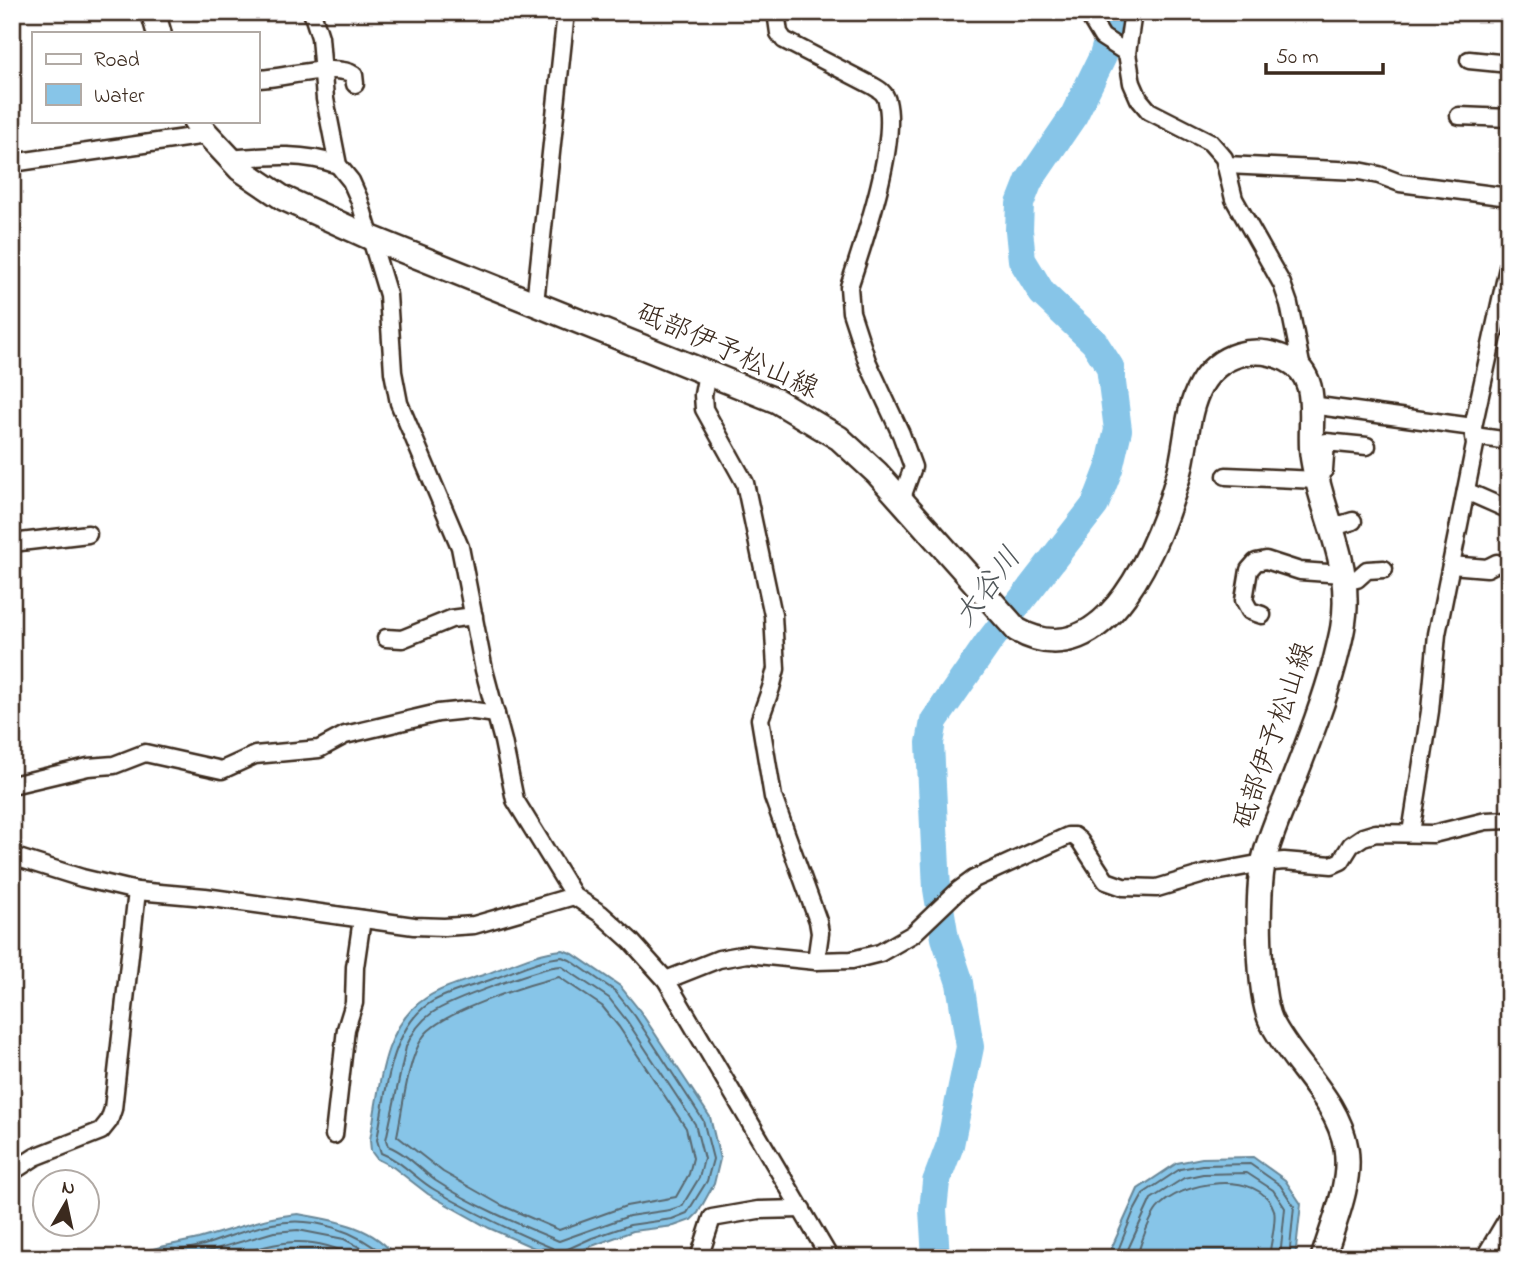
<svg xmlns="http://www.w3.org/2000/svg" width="1521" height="1270" viewBox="0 0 1521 1270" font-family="'Indie Flower','Klee One',sans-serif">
<rect width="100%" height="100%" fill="#fff"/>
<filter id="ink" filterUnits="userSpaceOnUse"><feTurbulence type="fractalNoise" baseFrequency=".0143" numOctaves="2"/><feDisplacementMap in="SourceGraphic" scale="14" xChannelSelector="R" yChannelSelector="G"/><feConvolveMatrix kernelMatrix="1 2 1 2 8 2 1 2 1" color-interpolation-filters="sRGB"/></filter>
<g filter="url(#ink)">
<g fill="#87c5e8" stroke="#698797" stroke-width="2">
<path d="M563 950 573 954 620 986 640 1011 710 1117 720 1159 714 1184 698 1213 691 1220 674 1226 633 1231 562 1257 550 1255 489 1228 428 1194 393 1167 377 1159 371 1151 370 1140C379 1093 381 1026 426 998 444 986 466 981 486 974 511 965 537 952 563 950Z"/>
<path d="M1253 1157 1285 1180 1301 1204 1295 1258H1107L1138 1189 1177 1163 1202 1158Z"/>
<path d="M298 1214C333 1220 375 1226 396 1258H124C148 1248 173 1245 198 1239 232 1230 263 1217 298 1214Z"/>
</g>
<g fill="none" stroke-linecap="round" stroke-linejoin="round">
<g stroke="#59686f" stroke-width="2">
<path d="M562 957 570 960 615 991 635 1016 703 1120 713 1159 707 1181 687 1213 672 1219 630 1225 592 1238 559 1253 552 1248C512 1231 473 1213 435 1190 416 1179 402 1161 381 1153L377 1140C385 1097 390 1028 430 1003 448 992 470 987 490 980 513 972 538 959 562 957Z"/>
<path d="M561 966 609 998 627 1021 695 1124 704 1159 699 1178 682 1206 670 1210 629 1216 559 1241C518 1224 474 1206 436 1181 420 1169 406 1153 388 1146L386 1140 406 1047C412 1033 419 1022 432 1013 449 1001 541 967 561 966Z"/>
<path d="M559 977 602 1006 619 1027 686 1128 693 1158 689 1174 676 1197 626 1206 559 1230 501 1205 443 1172 397 1136C403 1108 407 1061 423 1037 438 1013 529 984 559 977Z"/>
<path d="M145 1258C164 1252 185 1250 204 1245 226 1238 249 1228 272 1224 313 1215 357 1231 388 1258"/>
<path d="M185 1258 274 1232 298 1230 344 1239 365 1250 374 1258"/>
<path d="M226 1258C279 1242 306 1232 358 1258"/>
<path d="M1115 1258 1133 1213 1144 1193 1180 1169 1202 1165 1250 1164 1280 1185 1294 1206 1289 1258"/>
<path d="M1124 1258 1151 1199 1184 1178 1203 1174 1247 1173 1273 1190 1285 1208 1280 1258"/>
<path d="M1136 1258C1142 1242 1147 1222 1157 1209 1179 1181 1260 1168 1274 1210 1277 1221 1270 1245 1269 1258"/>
</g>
<path stroke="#87c5e8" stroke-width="28" d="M936 1258 933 1210 936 1182 950 1145 970 1047 960 983 945 938 937 889 930 743 934 721 988 643 1095 505 1109 469 1118 430 1110 367 1094 342 1042 293 1022 260 1019 230 1020 204 1029 181 1074 115 1103 56 1116 12"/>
<g stroke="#3b2a1e" stroke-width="21">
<g id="street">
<path d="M312 12 320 37 325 99 338 165 351 181 359 199 388 295 393 372 399 403 460 547 484 670 503 741 515 800 574 896 601 914 631 941 666 980 830 1258"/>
<path d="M776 12 779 33 784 40 873 86C880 90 885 93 887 101 898 144 863 244 849 287L851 312 867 361 901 434 913 467 901 500"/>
<path d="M1087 12 1102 37 1127 53"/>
<path d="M1133 12 1127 53 1132 83 1139 99 1149 111 1210 142 1224 158 1234 199 1282 284 1289 304 1302 369"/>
<path d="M1469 60 1509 64"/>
<path d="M257 79C281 79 335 62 354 75L355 84"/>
<path d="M1459 116 1509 118"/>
<path d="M229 159C266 156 303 152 338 165"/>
<path d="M12 163 206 135"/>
<path d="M1226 165 1359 171 1379 175 1400 183 1509 197"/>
<path d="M535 303 566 12"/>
<path d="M707 373 703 395 704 409 745 483 773 615 776 669 771 688 760 719 773 797 818 921 820 933 816 961"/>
<path d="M1311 405 1473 427"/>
<path d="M1474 436 1509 441"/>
<path d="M1315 472 1324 470 1326 442 1367 446"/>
<path d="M1226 476 1317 480"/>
<path d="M1466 491 1509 510"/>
<path d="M1330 528 1353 521"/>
<path d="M12 543 88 534"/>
<path d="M1451 565 1487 568 1497 563"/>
<path d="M1343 582 1357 579 1367 570 1384 569"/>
<path d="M1262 615 1250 611 1244 600 1249 570 1256 562 1266 560 1300 571 1342 574"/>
<path d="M386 638 402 639 451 619 474 616"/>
<path d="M12 785 88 767 114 765 145 753 222 770 255 755 319 749 345 735 438 713 467 710 496 714"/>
<path d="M1411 833 1430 711 1437 634 1475 445 1473 427 1509 263"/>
<path d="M12 856 82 878 137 891 205 897 414 926 444 927 474 925 574 896"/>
<path d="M666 980 719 959 747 954 816 961 852 960 880 953 913 934 959 890 974 879 1068 836H1074L1080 841 1106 881 1123 887 1157 888 1204 874 1263 863 1284 861 1332 865 1341 861 1351 845 1363 837 1376 833 1433 834 1486 821 1509 820"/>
<path d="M334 1135 346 1029 354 1003 355 967 362 919"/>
<path d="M12 1172 35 1157 101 1131 109 1121 113 1109 137 891"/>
<path d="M699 1258 712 1218 758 1210 802 1209"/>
<path d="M1484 1258 1509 1216"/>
</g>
</g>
<g stroke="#3b2a1e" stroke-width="28">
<g id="secondary">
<path d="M153 12 159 33"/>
<path d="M195 121 240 169 283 198 369 237 777 401 839 438 877 473 1017 630C1107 681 1161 539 1179 474 1187 445 1186 411 1201 385 1219 354 1254 344 1286 359 1323 376 1308 421 1312 454 1318 502 1345 549 1345 598 1346 619 1340 641 1335 661 1323 706 1305 750 1288 794 1279 816 1269 838 1264 860 1256 891 1258 994 1271 1021 1293 1065 1338 1099 1346 1148 1352 1184 1333 1224 1323 1258"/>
</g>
</g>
<use href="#street" stroke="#fff" stroke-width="16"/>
<use href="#secondary" stroke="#fff" stroke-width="23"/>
</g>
</g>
<g text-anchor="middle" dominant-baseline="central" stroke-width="7" stroke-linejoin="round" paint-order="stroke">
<g font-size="28" fill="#3b2a1e" stroke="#fff">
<text transform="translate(727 352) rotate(24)">砥部伊予松山線</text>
<text transform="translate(1275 736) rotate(-71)">砥部伊予松山線</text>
</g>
<g font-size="30" font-style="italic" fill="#52585b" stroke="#fff">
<text transform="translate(989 588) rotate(-53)">大谷川</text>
</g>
</g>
<rect width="1521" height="1270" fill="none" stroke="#fff" stroke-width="42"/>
<rect x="21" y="21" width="1479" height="1228" fill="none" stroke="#3b2a1e" stroke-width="2.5" filter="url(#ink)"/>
<rect x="32" y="32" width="228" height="91" fill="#ffffff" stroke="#b1aaa5" stroke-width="2"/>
<rect x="46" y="54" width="35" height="10" fill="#ffffff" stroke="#b1aaa5" stroke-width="2"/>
<text x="94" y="66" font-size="21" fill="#3b2a1e">Road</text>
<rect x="46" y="84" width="35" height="21" fill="#87c5e8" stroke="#b1aaa5" stroke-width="2"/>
<text x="94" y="102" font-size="21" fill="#3b2a1e">Water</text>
<g transform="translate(66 1203) rotate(9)"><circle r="33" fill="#ffffff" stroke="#b1aaa5" stroke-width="2"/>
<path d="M0-5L12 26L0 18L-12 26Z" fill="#3b2a1e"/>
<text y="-10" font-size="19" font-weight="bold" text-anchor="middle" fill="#3b2a1e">N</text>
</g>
<path d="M1266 63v10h117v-10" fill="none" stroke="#3b2a1e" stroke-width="3.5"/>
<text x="1276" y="63" font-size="21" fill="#3b2a1e" stroke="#ffffff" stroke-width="5" paint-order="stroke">50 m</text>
</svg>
